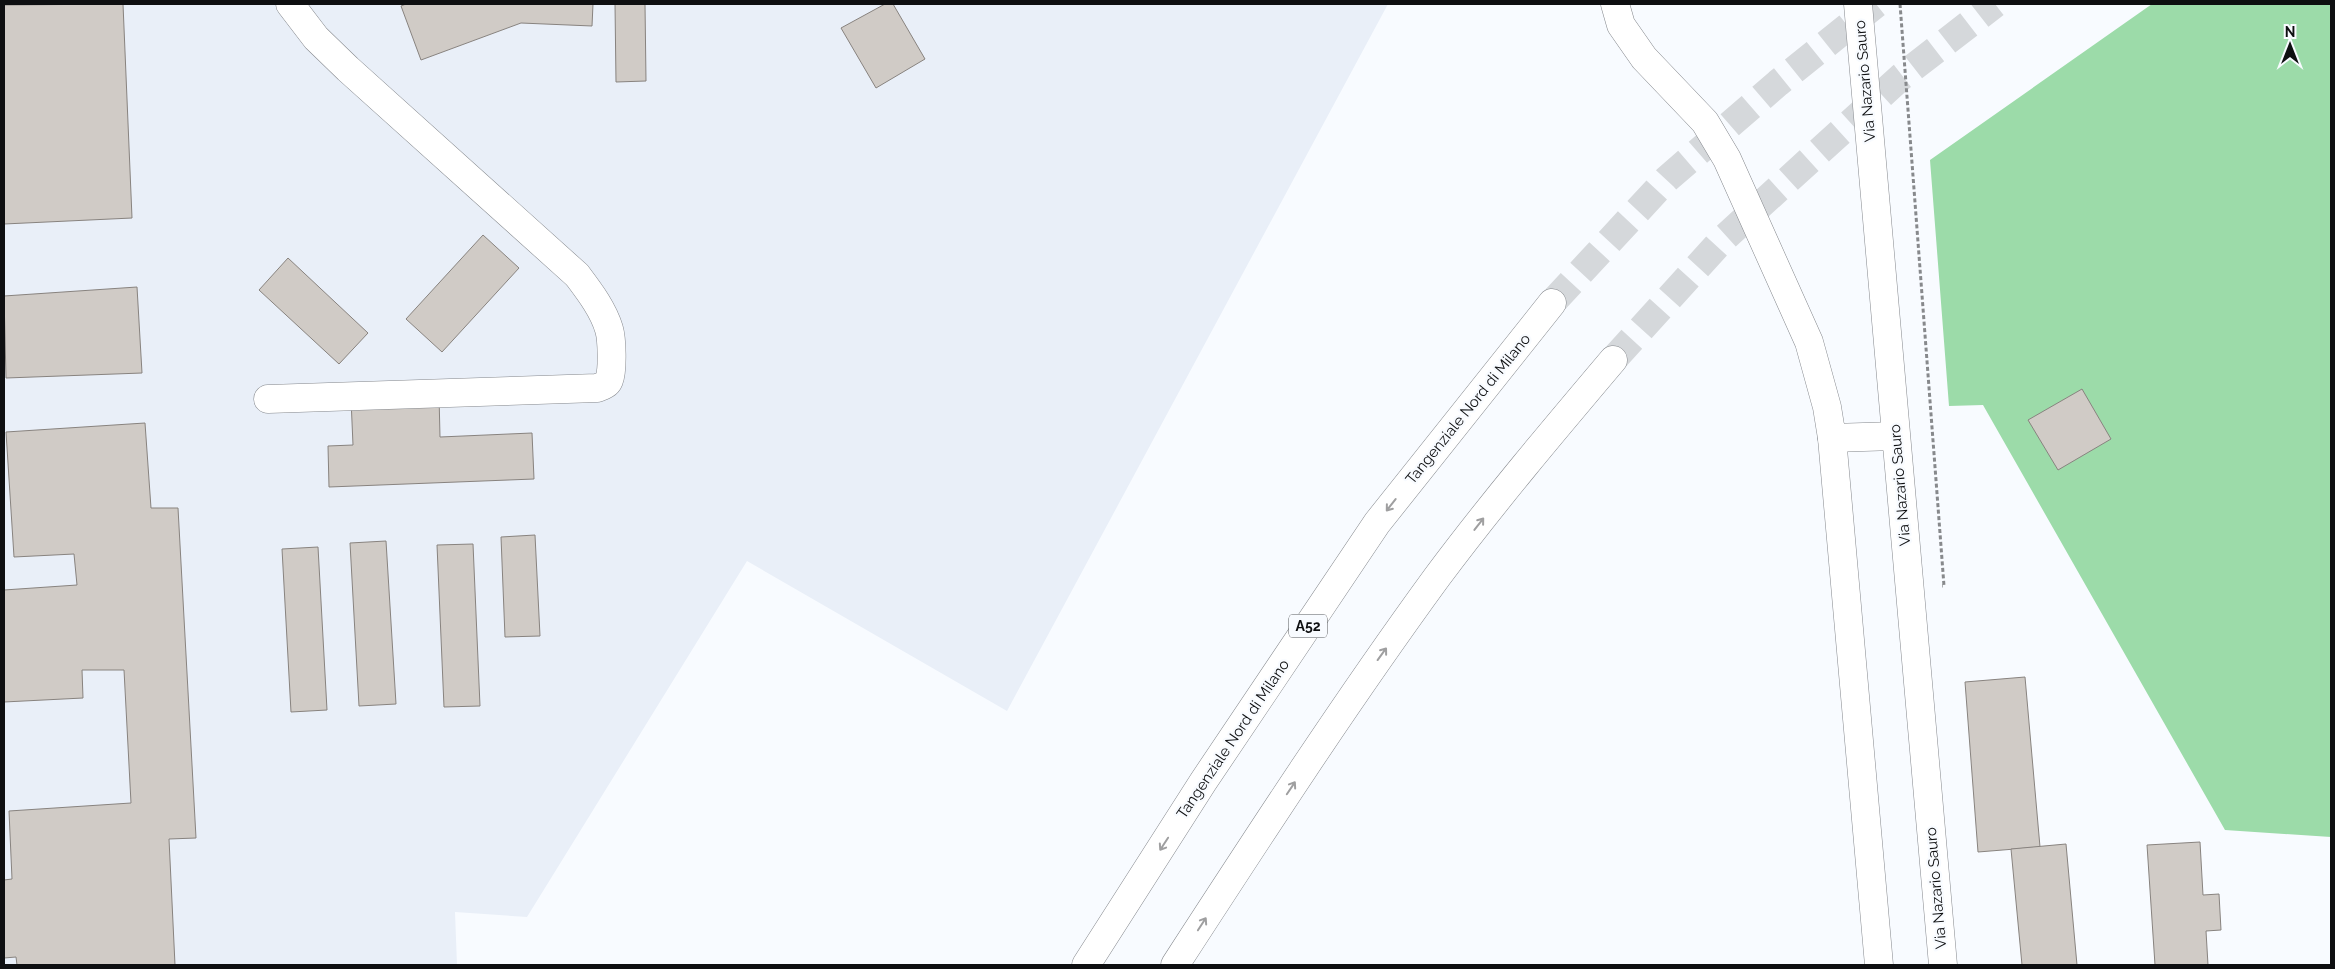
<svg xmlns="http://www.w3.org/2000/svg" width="2335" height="969" viewBox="0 0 2335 969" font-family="Raleway,sans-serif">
<rect width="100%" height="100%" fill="#f8fbff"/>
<path fill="#e9eff8" d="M4 4H1388L1007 711 747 561 527 917 455 912 457 965H4Z"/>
<path fill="#9cdba9" d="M2152 4H2331V837L2225 830 1983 405 1949 406 1930 160Z"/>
<g fill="#d0cbc6" stroke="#88837f">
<path d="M123 4 132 218 4 224V5Z"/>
<path d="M406 4H593L592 26 521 23 421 60 401 6Z"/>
<path d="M615 4H645L646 81 616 82Z"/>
<path d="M885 4H893L925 59 876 88 841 28Z"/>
<path d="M483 235 519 268 442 352 406 319Z"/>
<path d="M288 258 368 333 339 364 259 290Z"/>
<path d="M137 287 142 373 6 378 4 296Z"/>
<path d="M2082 389 2111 439 2058 470 2028 420Z"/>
<path d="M439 395 440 437 532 433 534 479 329 487 328 446 353 445 351 399Z"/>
<path d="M145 423 151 508H178L196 838 169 839 175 965H17L16 957 4 958V880L12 879 9 811 131 803 124 670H82L83 698 4 702V590L77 585 74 554 14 557 6 432Z"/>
<path d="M535 535 540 636 505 637 501 537Z"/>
<path d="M386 541 396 704 359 706 350 543Z"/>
<path d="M473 544 480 706 444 707 437 545Z"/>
<path d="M318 547 327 710 291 712 282 549Z"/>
<path d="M2025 677 2040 847 1978 852 1965 682Z"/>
<path d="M2200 842 2203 895 2219 894 2221 930 2206 931 2208 965H2155L2147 845Z"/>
<path d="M2066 844 2077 965H2022L2011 849Z"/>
</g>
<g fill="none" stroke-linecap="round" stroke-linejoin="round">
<g stroke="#d5d8db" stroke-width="28" stroke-dasharray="28 14" stroke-linecap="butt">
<path d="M1552 303 1667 179 1778 83 1876 4"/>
<path d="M1613 360 1722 240 1901 77 1995 4"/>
</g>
<g stroke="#85888d" stroke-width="29">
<g id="minor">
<path d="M1615 4 1621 25 1644 58 1705 122 1727 159 1809 342 1827 407 1832 438 1895 436"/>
<path d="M1858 4 1943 965"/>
<path d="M268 399 597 388C602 386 607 385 609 380 613 370 612 339 609 329 603 309 589 291 577 275L348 69 316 38 290 4"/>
<path d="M1832 438 1879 965"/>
</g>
</g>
<g stroke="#85888d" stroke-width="29">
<g id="highway">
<path d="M1086 965 1203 782 1377 523 1552 303"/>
<path d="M1175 965C1260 834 1345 703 1437 577 1493 502 1553 431 1613 360"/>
</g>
</g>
<path stroke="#87898c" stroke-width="3" stroke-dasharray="4 2.5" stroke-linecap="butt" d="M1900 4 1944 586H1942"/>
<use href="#minor" stroke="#fff" stroke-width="28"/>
<use href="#highway" stroke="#fff" stroke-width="28"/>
</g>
<defs><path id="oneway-shaft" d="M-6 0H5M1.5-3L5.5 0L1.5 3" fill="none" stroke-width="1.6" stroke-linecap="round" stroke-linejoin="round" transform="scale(1.25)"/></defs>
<g stroke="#9f9fa0">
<use href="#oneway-shaft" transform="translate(1391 505) rotate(128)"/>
<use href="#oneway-shaft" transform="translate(1479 524) rotate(-52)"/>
<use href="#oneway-shaft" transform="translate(1382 654) rotate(-54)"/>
<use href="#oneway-shaft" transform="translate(1291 788) rotate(-56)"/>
<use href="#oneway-shaft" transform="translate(1164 844) rotate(123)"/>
<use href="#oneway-shaft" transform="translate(1202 924) rotate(-57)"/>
</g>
<g text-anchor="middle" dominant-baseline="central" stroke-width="4.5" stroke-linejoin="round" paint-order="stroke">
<rect fill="#f8fbff" stroke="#545658" stroke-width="1" x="1289" y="614.5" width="38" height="23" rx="4"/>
<g font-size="14" font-weight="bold" fill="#0e0f11">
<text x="1308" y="626">A52</text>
</g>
<g font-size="15" fill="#0e0f11" stroke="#f8fbff">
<text transform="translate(1865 81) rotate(-95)">Via Nazario Sauro</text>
<text transform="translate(1468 409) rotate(-51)">Tangenziale Nord di Milano</text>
<text transform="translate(1900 485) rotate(-95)">Via Nazario Sauro</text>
<text transform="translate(1233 739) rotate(-56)">Tangenziale Nord di Milano</text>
<text transform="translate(1936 888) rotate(-95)">Via Nazario Sauro</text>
</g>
</g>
<rect width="2335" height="969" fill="none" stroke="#0e0f11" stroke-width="10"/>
<g transform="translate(2290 45)" stroke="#f8fbff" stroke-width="4" paint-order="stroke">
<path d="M0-4L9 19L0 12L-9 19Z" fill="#0e0f11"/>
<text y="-8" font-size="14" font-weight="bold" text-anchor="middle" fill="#0e0f11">N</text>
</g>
</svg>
